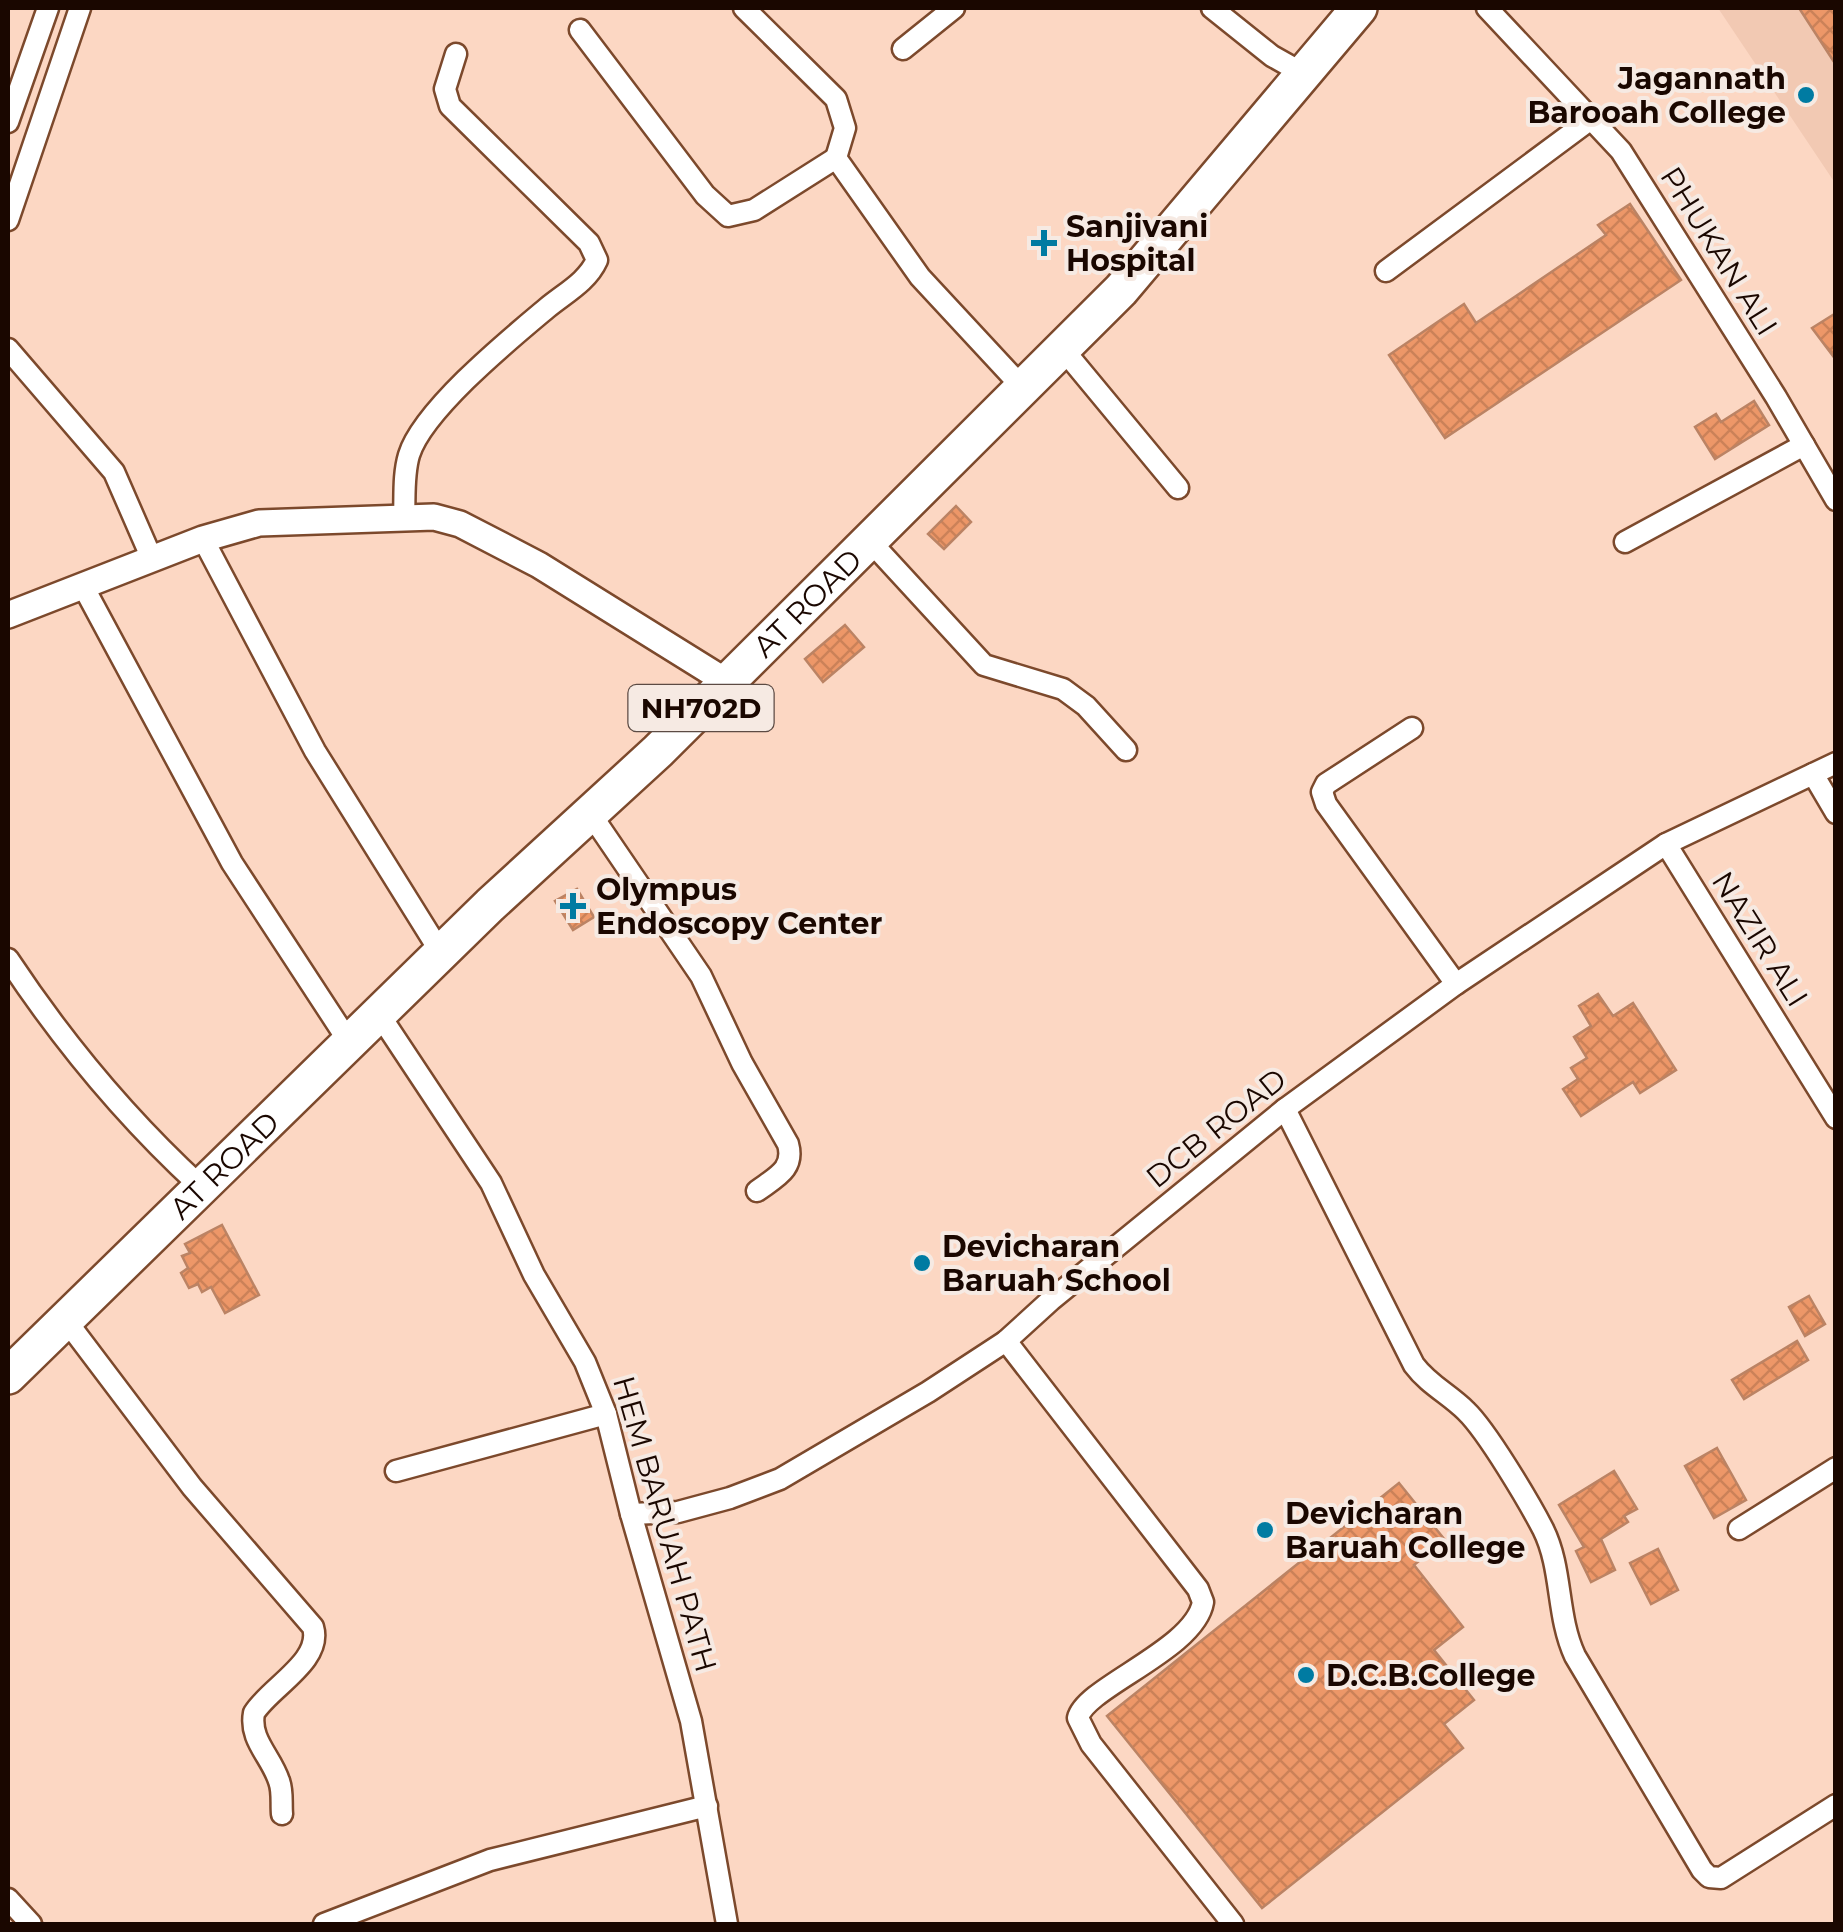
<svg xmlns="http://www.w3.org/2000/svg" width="1843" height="1932" viewBox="0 0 1843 1932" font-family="Montserrat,sans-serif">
<defs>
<pattern id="building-cross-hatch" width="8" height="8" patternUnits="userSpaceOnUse" patternTransform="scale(2.5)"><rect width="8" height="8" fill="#ed9768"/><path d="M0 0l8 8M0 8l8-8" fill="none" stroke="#cb8158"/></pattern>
</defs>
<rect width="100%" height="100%" fill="#fcd7c3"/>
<path fill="#f2c9b3" d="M1718 8H1835V183Z"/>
<g fill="url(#building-cross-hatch)" stroke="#bb8364" stroke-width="2.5">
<path d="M1799 8H1836V65Z"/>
<path d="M1630 204 1681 280 1445 438 1389 355 1464 304 1476 323 1606 235 1598 225Z"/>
<path d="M1836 313V360L1812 328Z"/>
<path d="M1754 401 1769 425 1715 459 1695 427 1716 414 1721 422Z"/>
<path d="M956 506 971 522 944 549 928 534Z"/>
<path d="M845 625 864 647 823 682 805 659Z"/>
<path d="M577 889 594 917 573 930 555 901Z"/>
<path d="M1598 994 1613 1016 1633 1003 1676 1070 1640 1093 1633 1082 1581 1116 1563 1089 1578 1079 1571 1068 1587 1058 1574 1037 1591 1026 1579 1006Z"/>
<path d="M222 1225 259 1295 225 1313 211 1287 202 1292 198 1284 189 1288 181 1273 188 1268 182 1256 190 1253 185 1244Z"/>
<path d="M1809 1296 1825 1324 1805 1336 1789 1307Z"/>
<path d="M1797 1341 1808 1360 1744 1399 1732 1380Z"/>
<path d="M1717 1448 1746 1500 1714 1518 1685 1466Z"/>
<path d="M1614 1471 1637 1509 1624 1516 1628 1522 1601 1539 1615 1570 1591 1582 1576 1551 1584 1547 1559 1505Z"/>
<path d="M1399 1483 1445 1540 1414 1565 1463 1627 1434 1650 1474 1700 1444 1724 1463 1748 1262 1908 1107 1716Z"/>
<path d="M1658 1549 1678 1590 1651 1604 1630 1563Z"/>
</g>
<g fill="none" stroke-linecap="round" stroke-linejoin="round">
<g stroke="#7c492c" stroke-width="25">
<g id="minor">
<path d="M744 8 836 99 845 128 836 158 920 277 1023 388"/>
<path d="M1212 8 1272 56 1304 74"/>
<path d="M1487 8 1621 151 1776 397 1836 500"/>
<path d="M580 30 705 195 728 216 754 210 836 158"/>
<path d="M903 49 954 8"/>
<path d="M8 122 48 8"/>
<path d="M8 220 80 8"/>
<path d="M1386 271 1591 119"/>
<path d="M1062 348 1178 488"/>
<path d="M8 349 114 472 152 559"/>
<path d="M404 518C405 497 403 475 409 455 423 410 510 339 547 308 565 293 587 282 597 260L589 243 450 106 445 89 456 54"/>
<path d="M203 539 315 751 441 953"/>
<path d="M869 540 984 665 1063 689 1086 706 1126 750"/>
<path d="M1625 542 1804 445"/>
<path d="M83 586 232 863 349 1042"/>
<path d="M1412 728 1326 784 1322 792 1326 804 1456 984"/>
<path d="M1813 774 1836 813"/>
<path d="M590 813 701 976 742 1063 788 1144C795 1169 776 1177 757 1191"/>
<path d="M1666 844 1836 1118"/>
<path d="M8 959C63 1042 126 1118 200 1186"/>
<path d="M379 1014 491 1183 534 1275 585 1362 606 1414 631 1514 691 1721 727 1924"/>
<path d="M1285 1109 1414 1365C1429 1385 1449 1394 1466 1411 1487 1431 1529 1502 1543 1529 1563 1569 1556 1615 1575 1656L1702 1870 1709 1877 1721 1878 1836 1805"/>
<path d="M65 1319 192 1487 313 1627C323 1661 270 1687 254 1713 249 1740 271 1756 279 1781 283 1791 281 1803 282 1814"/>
<path d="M1006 1341 1198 1589 1203 1602C1195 1650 1085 1687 1078 1718L1091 1744 1233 1924"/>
<path d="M396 1471 606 1414"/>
<path d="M631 1514 678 1512 730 1498 780 1479 928 1392 1006 1341 1051 1300 1285 1109 1456 984 1666 844 1836 763"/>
<path d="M1739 1529 1836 1468"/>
<path d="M8 1899 31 1924"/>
<path d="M324 1924 490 1860 707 1806"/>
</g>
</g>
<g stroke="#7c492c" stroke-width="30">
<path id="tertiary" d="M8 615 203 539 259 523 434 517 460 524 539 565 727 682"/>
</g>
<g stroke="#7c492c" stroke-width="40">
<g id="trunk">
<path id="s1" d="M8 1376 490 905 658 751 1121 290 1359 8"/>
</g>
</g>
<use href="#minor" stroke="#fff" stroke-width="20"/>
<use href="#tertiary" stroke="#fff" stroke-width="25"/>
<use href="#trunk" stroke="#fff" stroke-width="35"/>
</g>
<g fill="#007ba2" stroke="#f6eae3" stroke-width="4">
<circle cx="1806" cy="95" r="10"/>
<path d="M1039 228h10v10h10v10h-10v10h-10v-10h-10v-10h10z"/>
<path d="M568 891h10v10h10v10h-10v10h-10v-10h-10v-10h10z"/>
<circle cx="922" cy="1263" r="10"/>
<circle cx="1265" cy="1530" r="10"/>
<circle cx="1306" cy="1675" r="10"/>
</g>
<g text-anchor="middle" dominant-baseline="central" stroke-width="8" stroke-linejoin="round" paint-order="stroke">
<rect fill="#f6eae3" stroke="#5c4b44" stroke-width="2.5" x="628.5" y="685" width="145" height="46" rx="8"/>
<g font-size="28" font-weight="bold" fill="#1a0700">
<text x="701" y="708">NH702D</text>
</g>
<g font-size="30" font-weight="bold" fill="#1a0700" stroke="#f6eae3" text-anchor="start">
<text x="1786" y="78" text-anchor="end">Jagannath<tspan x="1786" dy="34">Barooah College</tspan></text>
<text x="1066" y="226">Sanjivani<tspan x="1066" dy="34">Hospital</tspan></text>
<text x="596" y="889">Olympus<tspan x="596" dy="34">Endoscopy Center</tspan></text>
<text x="942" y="1246">Devicharan<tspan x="942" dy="34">Baruah School</tspan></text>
<text x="1285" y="1513">Devicharan<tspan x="1285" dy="34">Baruah College</tspan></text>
<text x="1326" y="1675">D.C.B.College</text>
</g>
<g font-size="30" fill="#1a0700" stroke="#f6eae3">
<text transform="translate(1719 251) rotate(58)">PHUKAN ALI</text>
<text stroke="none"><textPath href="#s1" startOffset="1112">AT ROAD</textPath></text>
<text transform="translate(1760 939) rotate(58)">NAZIR ALI</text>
<text transform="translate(1216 1128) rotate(-39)">DCB ROAD</text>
<text stroke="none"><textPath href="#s1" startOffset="302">AT ROAD</textPath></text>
<text transform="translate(665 1524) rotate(74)">HEM BARUAH PATH</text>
</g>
</g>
<rect width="1843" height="1932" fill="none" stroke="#1a0700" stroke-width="20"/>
</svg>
